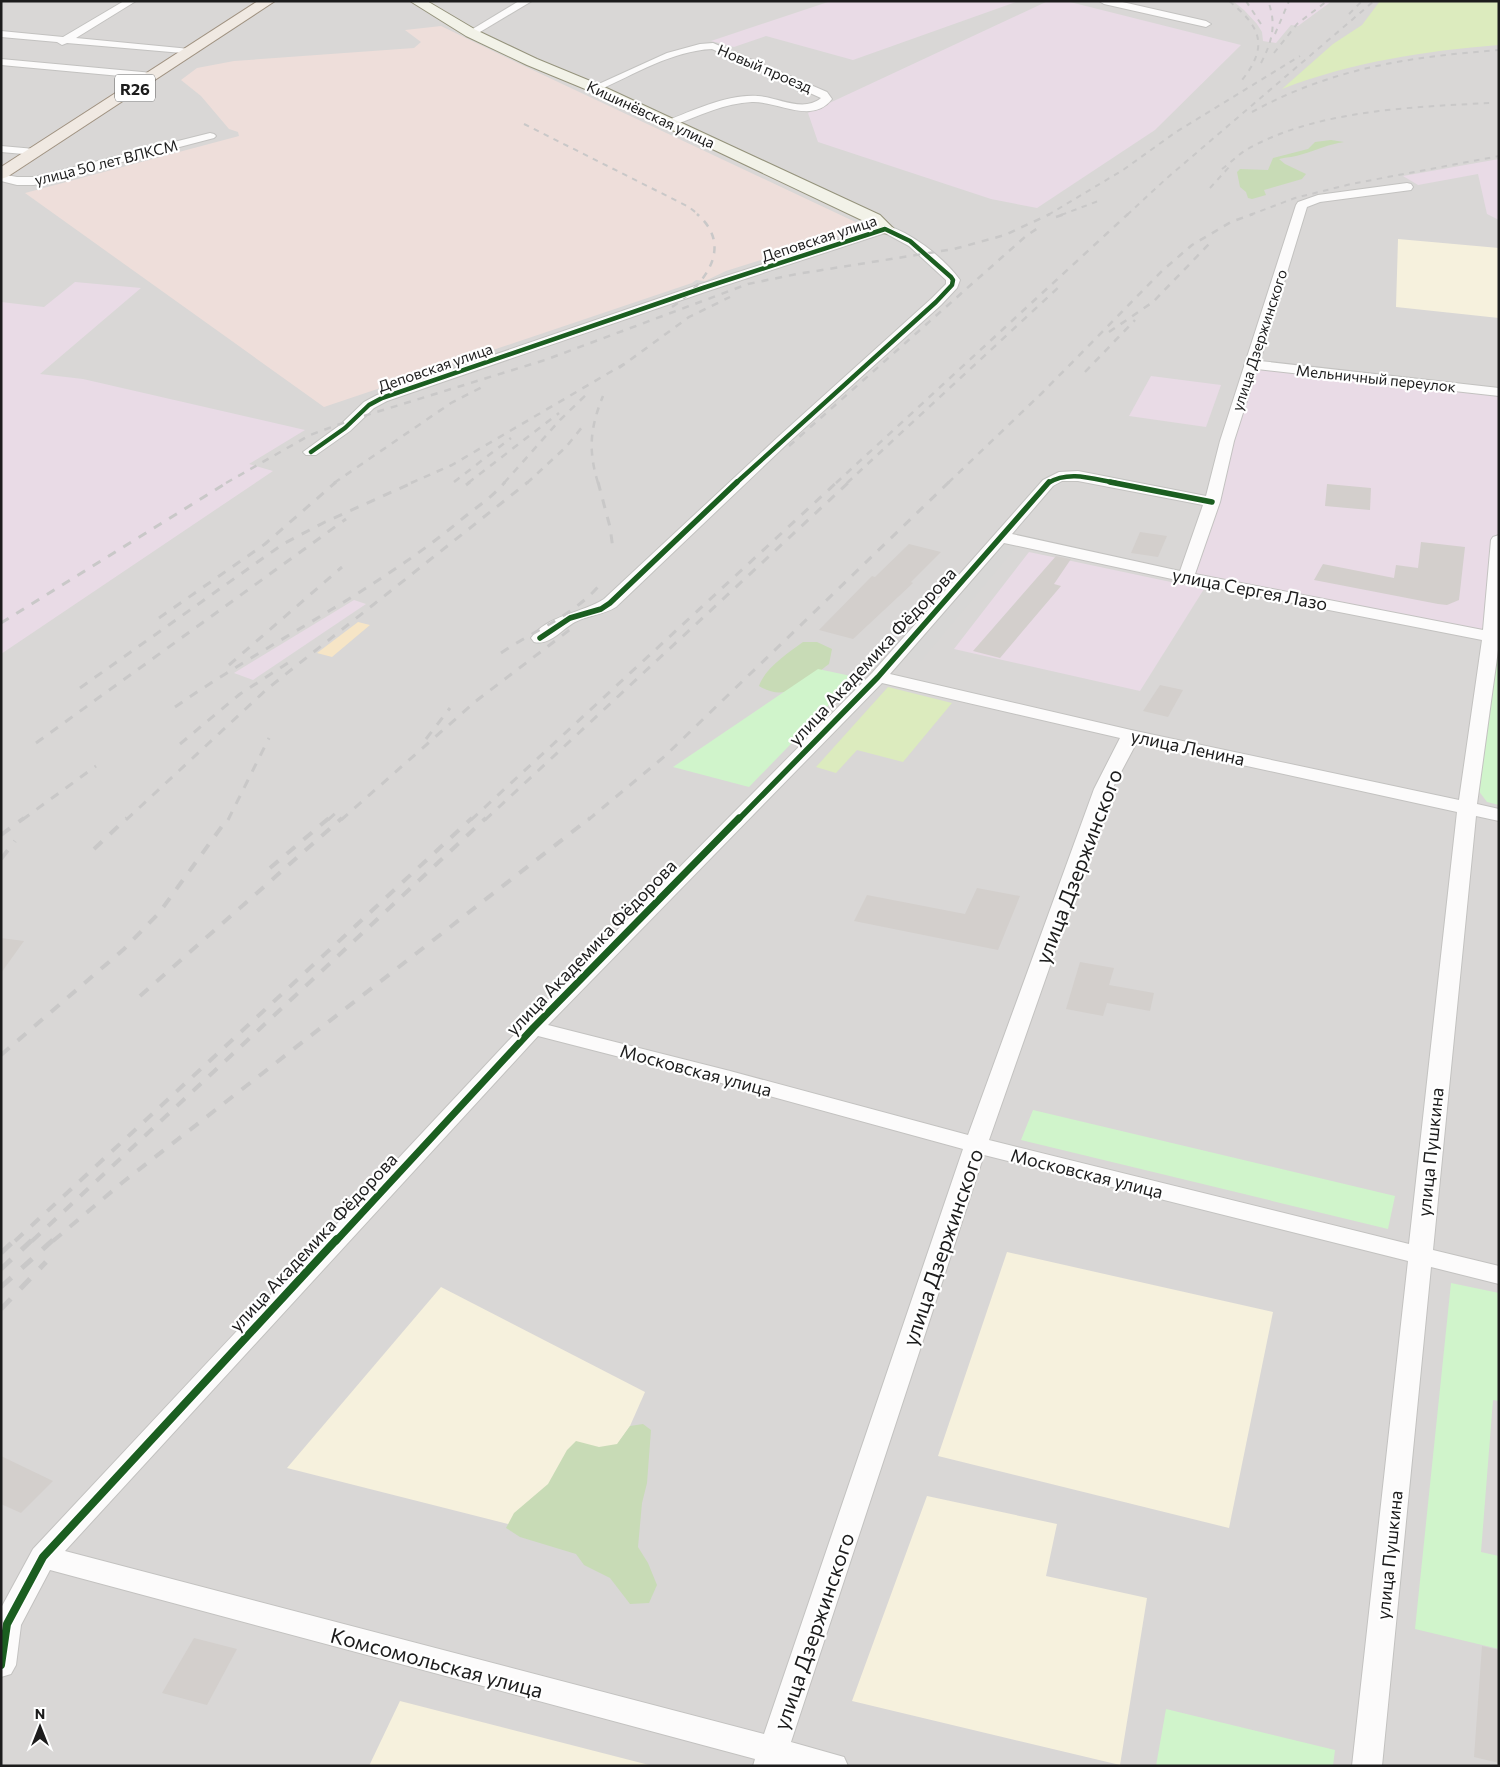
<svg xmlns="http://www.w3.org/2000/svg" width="1500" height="1767" viewBox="0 0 1500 1767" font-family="Commissioner,sans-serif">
<rect width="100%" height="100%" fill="#eae7e4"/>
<rect fill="#d9d7d6" x="1" y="1" width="1498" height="1765"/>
<g fill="#e9dbe6">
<path d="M831 1H1019L853 60 766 36 734 47 711 41Z"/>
<path d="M1048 1H1066L1241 45 1155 130 1037 208 991 199 818 142 808 113Z"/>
<path d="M1233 1H1332L1298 26 1291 25 1276 43 1263 41 1262 32 1257 24 1244 10Z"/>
<path d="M1499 159V220L1487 214 1478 174 1418 185 1403 176Z"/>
<path d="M75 282 141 288 40 374 83 379 305 430 249 464 273 471 1 654V302L44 307Z"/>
<path d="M1253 364 1499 392V540L1491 636 1186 577Z"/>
<path d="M1151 376 1221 385 1206 427 1129 416Z"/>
<path d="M1029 552 1204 589 1140 691 954 649Z"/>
<path d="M354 600 366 604 253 680 234 673Z"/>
</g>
<g fill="#f6f1dd">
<path d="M1398 239 1499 248V318L1396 307Z"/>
<path d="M1007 1252 1273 1312 1229 1528 938 1456Z"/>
<path d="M441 1287 645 1392 630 1426 555 1536 287 1468Z"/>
<path d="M927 1496 1057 1524 1046 1576 1147 1598 1120 1765 852 1701Z"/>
<path d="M400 1701 653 1766H369Z"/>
</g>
<path fill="#d8d7d6" d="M998 540 1019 544 921 661 899 655Z"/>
<path fill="#eededa" d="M441 26 522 65 866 227 726 271 705 281 696 280 692 283 324 407 25 193 239 136 238 132 229 129 201 96 181 80 197 68 234 61 414 48 421 42 405 30Z"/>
<g fill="#dcebbe">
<path d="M1380 1H1499V45C1424 51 1352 62 1282 89L1333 44 1362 25Z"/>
<path d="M888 687 952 703 903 762 857 750 836 773 816 767Z"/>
</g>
<g fill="#c8dbb6">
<path d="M1331 140 1344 142C1329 144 1317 150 1303 154 1295 157 1287 157 1279 159L1285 164 1306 174 1302 179 1264 190 1266 195 1252 199 1248 198 1246 192 1240 187 1237 172 1240 169 1268 170 1273 158 1308 149 1315 142Z"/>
<path d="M803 642H817L832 649 829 664C807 680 788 704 759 686 765 668 788 653 803 642Z"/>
<path d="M643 1424 651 1430 647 1483 642 1503 638 1547 648 1563 657 1585 649 1603 630 1604 610 1578 584 1565 576 1554 520 1537 506 1528 514 1513 548 1484 567 1450 576 1441 599 1447 617 1444 630 1426Z"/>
</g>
<path fill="#f6e5c6" d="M358 622 370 625 332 657 317 653Z"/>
<g fill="#d0f4cb">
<path d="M1499 648V805L1487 802 1478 790Z"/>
<path d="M818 669 856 677 749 787 673 767Z"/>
<path d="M1033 1110 1395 1196 1388 1229 1021 1140Z"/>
<path d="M1451 1283 1499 1293V1401L1493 1400 1481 1552 1499 1556V1649L1415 1629Z"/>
<path d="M1166 1709 1335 1750 1333 1766H1156Z"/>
</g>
<g fill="#d3cfcc">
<path d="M1327 484 1371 488 1370 510 1325 506Z"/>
<path d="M1140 532 1167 536 1158 557 1131 553Z"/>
<path d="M1421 542 1465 547 1459 600 1447 605 1438 604 1314 580 1323 564 1394 578 1396 565 1418 568Z"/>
<path d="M909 544 941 552 911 582 913 583 853 639 819 630 872 576 875 577Z"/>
<path d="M1056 556 1071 559 1054 584 1061 586 1000 658 973 651Z"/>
<path d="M1160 685 1183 690 1168 717 1143 711Z"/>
<path d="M977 888 1020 896 998 950 854 921 867 895 965 914Z"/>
<path d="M1 938 24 941 1 973Z"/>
<path d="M1080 962 1114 968 1109 985 1154 993 1150 1011 1107 1003 1103 1016 1066 1009Z"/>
<path d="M1 1456 53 1481 21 1513 1 1504Z"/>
<path d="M194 1638 237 1649 207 1705 162 1693Z"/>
<path d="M1482 1646 1499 1650V1763L1474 1757Z"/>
</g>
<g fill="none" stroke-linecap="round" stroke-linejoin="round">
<g stroke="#c3c2c0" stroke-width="2">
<g id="street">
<path d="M124 1H136L76 38 190 49 194 50 195 52 194 54 67 43 62 45 57 42 1 37V31L63 37Z"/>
<path d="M519 1H532L475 35H467L466 33Z"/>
<path d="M1099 1H1118L1206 21 1211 24 1206 27 1104 4Z"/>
<path d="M713 43 827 92 832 99C812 125 778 101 752 102 725 103 699 116 674 125H666L664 123 666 121C695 110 727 94 758 96 778 97 803 113 821 98L712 49C672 51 635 74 599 90H591L590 88 667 53 700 44Z"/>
<path d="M1 59 153 73 158 76 153 79 1 65Z"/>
<path d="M210 133 214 134 216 136 214 138 34 185H17L1 181V174L17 177H34Z"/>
<path d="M1 146 35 149 41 152 35 155 1 152Z"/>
<path d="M1407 183 1411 184 1413 187 1411 190 1320 202 1307 207 1260 361 1499 388V396L1257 369 1234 441 1220 502 1195 574 1483 630 1491 540 1493 537 1499 535V643L1477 804 1499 809V821L1476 816 1433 1250 1499 1266V1284L1431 1267 1382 1766H1352L1408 1261 984 1155 791 1742 844 1757 848 1766H753L755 1759 50 1570 21 1625 16 1665 11 1674 1 1677V1608L33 1549 525 1023 872 673 1043 480 1059 472 1078 471 1206 496 1220 441 1296 205 1298 202 1318 195ZM1062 481H1078L1203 505 1180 571 1012 534 1053 486ZM1004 543 1186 582 1482 640 1459 800 1131 730 890 674ZM882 683 1120 738 1094 789 968 1135 730 1071 548 1025ZM1137 742 1457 812 1409 1244 989 1140 1112 789ZM538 1036 729 1085 963 1149 764 1734 65 1551Z"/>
<path d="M885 225C911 232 944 258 960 280L957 288 941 305 788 443 616 607C603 615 589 615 575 622 562 629 550 646 534 642L531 638C547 615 583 613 604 599L778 437 931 299 946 284V280L909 246 885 233 708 291 387 401 374 408 350 431 316 455H306L303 452 340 425 364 402 377 395 698 285Z"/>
</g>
</g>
<g stroke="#95937c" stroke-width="2">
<path id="secondary" d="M410 1H427L476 30 537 59 600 85 880 215 894 229 891 233C880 235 876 230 868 223L590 91 527 65 466 36Z"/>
</g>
<g stroke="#a09281" stroke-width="2">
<path id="primary" d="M258 1H275L7 177 1 179V167Z"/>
</g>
<use href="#street" fill="#fcfbfb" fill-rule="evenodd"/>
<use href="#secondary" fill="#f2f2e8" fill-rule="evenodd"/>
<use href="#primary" fill="#f0e9e2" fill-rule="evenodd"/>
<g stroke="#c9c8c8" stroke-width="2" stroke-dasharray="5.5 5.5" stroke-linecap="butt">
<path d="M1229 1C1261 27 1269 46 1242 80"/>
<path d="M1246 1 1261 24"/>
<path d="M1349 14 1362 1"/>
<path d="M1275 34 1289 1"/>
<path d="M1274 53 1297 24 1327 1"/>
<path d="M1261 63C1272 42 1277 24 1268 1"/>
<path d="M1252 112C1332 68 1409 57 1499 50"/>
<path d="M524 124 689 207 699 215"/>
<path d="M1222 169C1230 163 1238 155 1246 150 1315 110 1412 107 1490 103"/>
<path d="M1210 188 1230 166"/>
<path d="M1048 215 1123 170 1176 132 1300 56"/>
<path d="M1061 215 1101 200"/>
<path d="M1127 215 1167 178 1374 1"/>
<path d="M1250 215 1295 198 1351 184 1499 156"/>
</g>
<g stroke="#c9c8c8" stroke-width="2.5" stroke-dasharray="7 7" stroke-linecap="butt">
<path d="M1056 217 1065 214"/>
<path d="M672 307C704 285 735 247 697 214"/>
<path d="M1109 332 1153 302 1210 243"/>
<path d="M619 368 689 317 730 297"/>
<path d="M1085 372 1135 320"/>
<path d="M789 446 1026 236 1041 226"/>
<path d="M454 482 511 438"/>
<path d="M226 483 310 435 354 419 545 360 748 284 797 274 954 249 1005 235 1050 214"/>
<path d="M334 483 451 403 486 385"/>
<path d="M411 483 452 465 624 364"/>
<path d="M468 483 559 413"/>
<path d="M504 483 560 420 590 391"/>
<path d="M527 483 566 447 583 426"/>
<path d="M598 483C588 450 590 428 603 396"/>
<path d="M836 483 1128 214"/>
<path d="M847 483 1062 284"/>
<path d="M948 483 1043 392 1163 270 1192 245 1231 222 1253 214"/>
</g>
<g stroke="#c9c8c8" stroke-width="3" stroke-dasharray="9 9" stroke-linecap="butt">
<path d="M598 482 610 527 613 549"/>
<path d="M466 485 470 482"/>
<path d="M159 618 265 544 336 482"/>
<path d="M1 623 228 482"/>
<path d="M501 653C536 629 576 615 603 581"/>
<path d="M229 665 342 567"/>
<path d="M80 688 283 544 325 522 414 482"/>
<path d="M175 707C267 643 369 595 456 524 472 510 492 498 505 482"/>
<path d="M426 739 450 708"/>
<path d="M36 743 346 519"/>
<path d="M180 744 240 694 294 659"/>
<path d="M22 820 96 766"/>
<path d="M126 820 267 689 528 482"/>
<path d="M228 820 269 738"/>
<path d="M328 820 338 811"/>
<path d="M341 820 476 701 572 628"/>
<path d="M471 820 837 482"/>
<path d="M485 820 849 482"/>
<path d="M588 820 665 756 949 482"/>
</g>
<g stroke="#c9c8c8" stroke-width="4" stroke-dasharray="11 11" stroke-linecap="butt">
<path d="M1 835 24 818"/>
<path d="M94 849 127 818"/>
<path d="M1 859 15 841"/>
<path d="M270 868 329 818"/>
<path d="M140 996 342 818"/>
<path d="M1 1055 124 949 159 913 228 818"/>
<path d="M15 1241 472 818"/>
<path d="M32 1241 486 818"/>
<path d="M53 1241 123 1182 590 818"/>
</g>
<g stroke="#c9c8c8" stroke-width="5" stroke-dasharray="14 14" stroke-linecap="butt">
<path d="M1 1253 16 1239"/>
<path d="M1 1269 33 1239"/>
<path d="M1 1287 54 1239"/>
<path d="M1 1309 46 1262"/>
</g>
<g stroke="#fff" stroke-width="6">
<g id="cycleway-far3">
<path d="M311 452 345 428 369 405 382 398 703 288 885 229 910 241 951 277 953 280 952 285 936 302 736 483"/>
<path d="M1048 483C1069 470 1093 479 1116 483"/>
</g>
</g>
<g stroke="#fff" stroke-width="8">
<g id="cycleway-far2">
<path d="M1110 482 1212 502"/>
<path d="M540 638 570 618 601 609 610 603 737 482"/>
<path d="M738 820 878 677 1049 482"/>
</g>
</g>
<g stroke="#fff" stroke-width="10">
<path id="cycleway-far1" d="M336 1241 533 1028 739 818"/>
</g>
<g stroke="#fff" stroke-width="11">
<path id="cycleway" d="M1 1665 7 1624 43 1557 337 1239"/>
</g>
<use href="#cycleway-far3" stroke="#1b5e20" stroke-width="4.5"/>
<use href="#cycleway-far2" stroke="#1b5e20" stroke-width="5.5"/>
<use href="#cycleway-far1" stroke="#1b5e20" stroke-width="7"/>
<use href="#cycleway" stroke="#1b5e20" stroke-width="8"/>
</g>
<g text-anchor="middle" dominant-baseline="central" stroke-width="4.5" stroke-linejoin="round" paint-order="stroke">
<g font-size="15" fill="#1c1c1c" stroke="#fff">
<text transform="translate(765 68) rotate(23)">Новый проезд</text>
<text transform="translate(651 114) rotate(25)">Кишинёвская улица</text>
<text transform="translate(106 162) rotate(-14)">улица 50 лет ВЛКСМ</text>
<text transform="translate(819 238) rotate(-18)">Деповская улица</text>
<text transform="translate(1259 340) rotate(-72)">улица Дзержинского</text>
<text transform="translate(435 367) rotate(-19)">Деповская улица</text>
<text transform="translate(1376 378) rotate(6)">Мельничный переулок</text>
</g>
<rect fill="#fff" stroke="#606060" stroke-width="1" x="115" y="74.5" width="40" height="27" rx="4"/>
<g font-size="16" font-weight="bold" fill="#1c1c1c">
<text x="135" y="88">R26</text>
</g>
<g font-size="18" fill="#1c1c1c" stroke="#fff">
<text transform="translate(1250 589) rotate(11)">улица Сергея Лазо</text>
<text transform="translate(872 656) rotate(-47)">улица Академика Фёдорова</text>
<text transform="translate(1188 747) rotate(12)">улица Ленина</text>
<text transform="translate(591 947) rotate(-46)">улица Академика Фёдорова</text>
<text transform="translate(696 1070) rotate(15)">Московская улица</text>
<text transform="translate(1430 1152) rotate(-84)">улица Пушкина</text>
<text transform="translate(1087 1173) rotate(14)">Московская улица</text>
<text transform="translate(313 1242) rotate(-47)">улица Академика Фёдорова</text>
<text transform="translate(1389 1555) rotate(-84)">улица Пушкина</text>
</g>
<g font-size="21" fill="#1c1c1c" stroke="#fff">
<text transform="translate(1078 866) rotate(-69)">улица Дзержинского</text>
<text transform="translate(942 1247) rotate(-71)">улица Дзержинского</text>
<text transform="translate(813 1631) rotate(-71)">улица Дзержинского</text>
<text transform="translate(437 1662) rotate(15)">Комсомольская улица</text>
</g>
</g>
<rect width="1500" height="1767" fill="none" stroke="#1c1c1c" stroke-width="5"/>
<g transform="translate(40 1727)" stroke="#ffffff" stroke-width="4" paint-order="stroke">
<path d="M0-4L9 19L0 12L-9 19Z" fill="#1c1c1c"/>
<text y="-8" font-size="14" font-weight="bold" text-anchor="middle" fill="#1c1c1c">N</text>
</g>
</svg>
